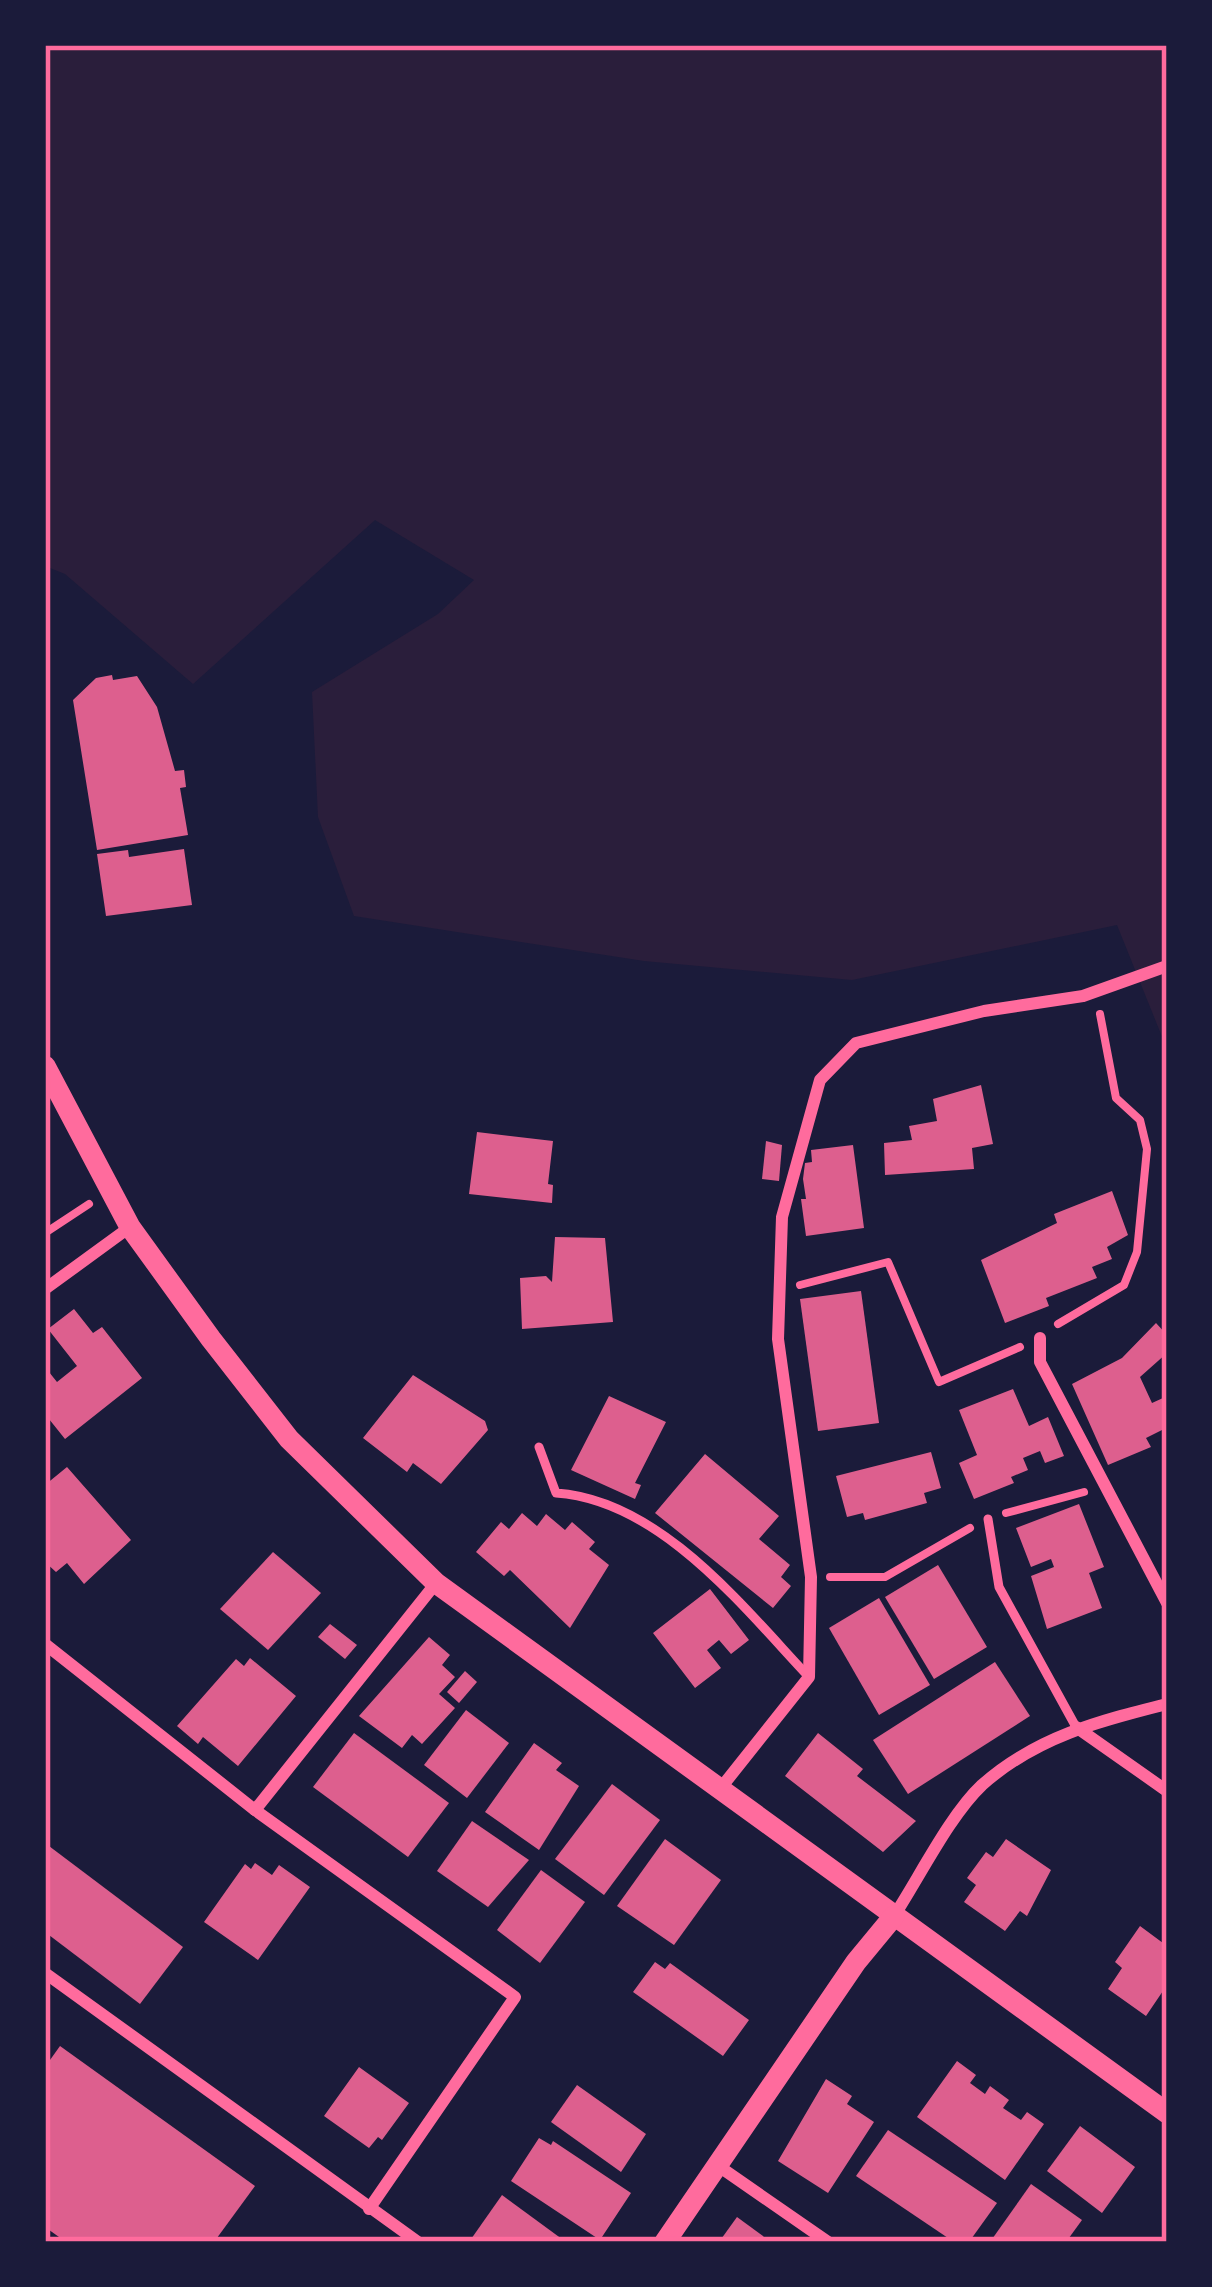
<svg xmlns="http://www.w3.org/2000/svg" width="1212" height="2287" font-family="'Source Sans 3',sans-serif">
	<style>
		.green { fill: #2a1e3b }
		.building { fill: #dd5f8e }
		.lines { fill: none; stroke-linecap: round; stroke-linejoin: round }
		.path { stroke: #ff6b9d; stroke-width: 8 }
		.service { stroke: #ff6b9d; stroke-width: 9 }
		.minor { stroke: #ff6b9d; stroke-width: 12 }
		.tertiary { stroke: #ff6b9d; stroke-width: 21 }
		.neatline { fill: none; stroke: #ff6b9d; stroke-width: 4.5 }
	</style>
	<rect width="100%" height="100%" fill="#1b1b3a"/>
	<path class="green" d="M45,45H1167V1049L1117,925L852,980L644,961L354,916L318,817L312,692L438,614L474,580L375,520L193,684L65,574L45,566Z"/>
	<g class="building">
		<path d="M112,675L113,680L137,676L157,707L175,771L184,770L186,787L180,788L188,835L97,850L73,700L96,678Z"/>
		<path d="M184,849L192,905L106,916L97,854L128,850L129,857Z"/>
		<path d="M981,1085L993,1144L972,1148L974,1169L885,1175L884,1143L912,1140L909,1126L937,1121L933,1099Z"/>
		<path d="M477,1132L553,1141L548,1184L553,1185L552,1203L469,1194Z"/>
		<path d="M766,1141L782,1145L779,1181L762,1179Z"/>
		<path d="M853,1145L864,1228L806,1236L801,1199H806L803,1179L805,1163L812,1162L811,1150Z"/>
		<path d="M1112,1191L1128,1235L1107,1247L1112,1259L1092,1267L1097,1278L1046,1298L1049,1306L1005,1323L981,1260L1057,1223L1054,1214Z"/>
		<path d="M555,1237L605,1238L613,1322L522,1329L520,1278L546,1276L552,1282Z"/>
		<path d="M861,1291L879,1423L818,1431L800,1299Z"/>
		<path d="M74,1309L93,1333L102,1327L142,1378L65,1439L45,1414V1367L57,1382L77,1366L48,1329Z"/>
		<path d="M1156,1323L1167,1335V1353L1140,1377L1152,1403L1163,1398L1164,1429L1146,1438L1151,1447L1108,1465L1072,1384L1122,1358Z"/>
		<path d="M413,1375L485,1421L488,1430L441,1484L413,1463L407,1472L363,1438Z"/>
		<path d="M1013,1389L1029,1426L1048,1417L1064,1456L1045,1463L1040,1451L1023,1458L1028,1470L1011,1477L1014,1483L974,1499L959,1463L977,1455L959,1410Z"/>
		<path d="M609,1396L666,1422L635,1483L641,1485L635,1499L571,1470Z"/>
		<path d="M931,1452L941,1488L924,1493L927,1503L865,1520L863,1513L847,1517L836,1476Z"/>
		<path d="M705,1454L779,1516L759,1539L790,1565L781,1577L791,1586L773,1608L655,1513Z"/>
		<path d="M67,1467L131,1540L84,1584L67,1563L56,1572L45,1562V1485Z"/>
		<path d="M1079,1504L1104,1567L1089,1573L1102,1608L1047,1629L1031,1576L1054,1567L1051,1559L1031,1567L1016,1528Z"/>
		<path d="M522,1513L537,1526L546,1514L565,1530L572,1522L595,1542L589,1549L609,1565L570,1628L510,1570L504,1576L476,1552L501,1522L509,1529Z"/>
		<path d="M273,1552L321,1593L268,1650L220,1609Z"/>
		<path d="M938,1565L987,1647L934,1679L885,1597Z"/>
		<path d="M710,1589L749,1640L731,1654L719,1640L707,1650L721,1668L695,1688L653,1633Z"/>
		<path d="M879,1598L930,1685L879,1715L829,1628Z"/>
		<path d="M330,1624L357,1645L345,1659L318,1637Z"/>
		<path d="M429,1637L450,1655L442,1665L455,1677L439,1694L455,1708L422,1744L412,1735L402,1748L359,1716Z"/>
		<path d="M250,1658L296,1696L238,1766L203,1737L198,1744L177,1726L236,1659L244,1666Z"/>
		<path d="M995,1662L1030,1716L908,1794L873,1740Z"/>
		<path d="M465,1671L477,1682L459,1703L447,1692Z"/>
		<path d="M466,1710L509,1743L467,1798L424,1765Z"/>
		<path d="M354,1733L449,1803L408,1857L313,1787Z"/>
		<path d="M818,1733L863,1769L857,1776L916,1821L883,1852L785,1776Z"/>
		<path d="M534,1743L562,1763L556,1770L579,1786L539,1850L485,1812Z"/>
		<path d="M612,1784L660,1820L604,1895L555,1859Z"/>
		<path d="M472,1821L529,1860L488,1907L437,1871Z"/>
		<path d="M665,1839L721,1880L674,1945L617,1906Z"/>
		<path d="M1006,1839L1051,1870L1027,1916L1020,1911L1005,1931L964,1902L976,1885L967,1878L986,1852L993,1857Z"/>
		<path d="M45,1843L183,1947L140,2004L45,1932Z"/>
		<path d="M255,1863L272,1875L279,1865L310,1887L258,1960L204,1922L245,1864L251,1869Z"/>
		<path d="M541,1870L585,1902L540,1963L497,1930Z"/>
		<path d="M1140,1926L1167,1946V1985L1146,2016L1108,1989L1122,1968L1115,1962Z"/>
		<path d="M655,1962L665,1969L670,1963L749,2020L723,2056L633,1992Z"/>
		<path d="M60,2046L255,2186L214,2242H66L45,2227V2067Z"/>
		<path d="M957,2061L976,2075L970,2083L985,2094L990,2086L1009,2100L1003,2108L1021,2120L1027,2112L1044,2124L1005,2180L917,2117Z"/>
		<path d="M359,2067L409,2103L382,2140L378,2137L369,2148L324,2116Z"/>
		<path d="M826,2079L852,2096L847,2104L874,2122L828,2193L778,2161Z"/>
		<path d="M577,2085L646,2134L621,2172L551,2122Z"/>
		<path d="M1080,2126L1135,2167L1102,2213L1047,2171Z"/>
		<path d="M888,2130L997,2203L969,2242H954L856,2176Z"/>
		<path d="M539,2138L551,2145L553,2141L631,2193L600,2240L511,2181Z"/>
		<path d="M1031,2184L1082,2220L1066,2242H990Z"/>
		<path d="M502,2195L566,2242H469Z"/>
		<path d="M737,2217L771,2242H719Z"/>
	</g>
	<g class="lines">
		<g class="path">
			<path d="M45,1233L89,1204"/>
			<path d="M800,1285L888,1262L939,1382L1020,1347"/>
			<path d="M1058,1324L1124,1285L1137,1252L1147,1149L1140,1120L1116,1098L1100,1014"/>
			<path d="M1006,1513L1084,1492"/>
			<path d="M830,1577H885L970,1528"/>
		</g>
		<g class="service">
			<path d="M539,1447L556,1493C660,1500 743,1607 809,1677"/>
			<path d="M988,1519L999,1587L1076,1727"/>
		</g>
		<g class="minor">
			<path d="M45,1289L130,1227"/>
			<path d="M1040,1338V1362L1167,1603"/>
			<path d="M45,1644L255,1810L515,1997L369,2209"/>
			<path d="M1076,1727L1167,1791"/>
			<path d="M720,1789L809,1677L811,1577L778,1339L782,1217L820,1080L856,1043L984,1011L1083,996L1167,966"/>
			<path d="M255,1810L436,1583"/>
			<path d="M894,1916C919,1878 950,1815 982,1785C1036,1737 1099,1721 1167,1704"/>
			<path d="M45,1973L418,2242"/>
			<path d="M717,2165L828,2242"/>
		</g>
		<g class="tertiary">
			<path d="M45,1066L130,1227L211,1339L289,1439L436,1583L1167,2113"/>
			<path d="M665,2242L856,1962L894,1916"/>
		</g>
	</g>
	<rect width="1212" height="2287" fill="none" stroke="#1b1b3a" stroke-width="96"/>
	<rect x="48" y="48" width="1116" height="2191" class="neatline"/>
</svg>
